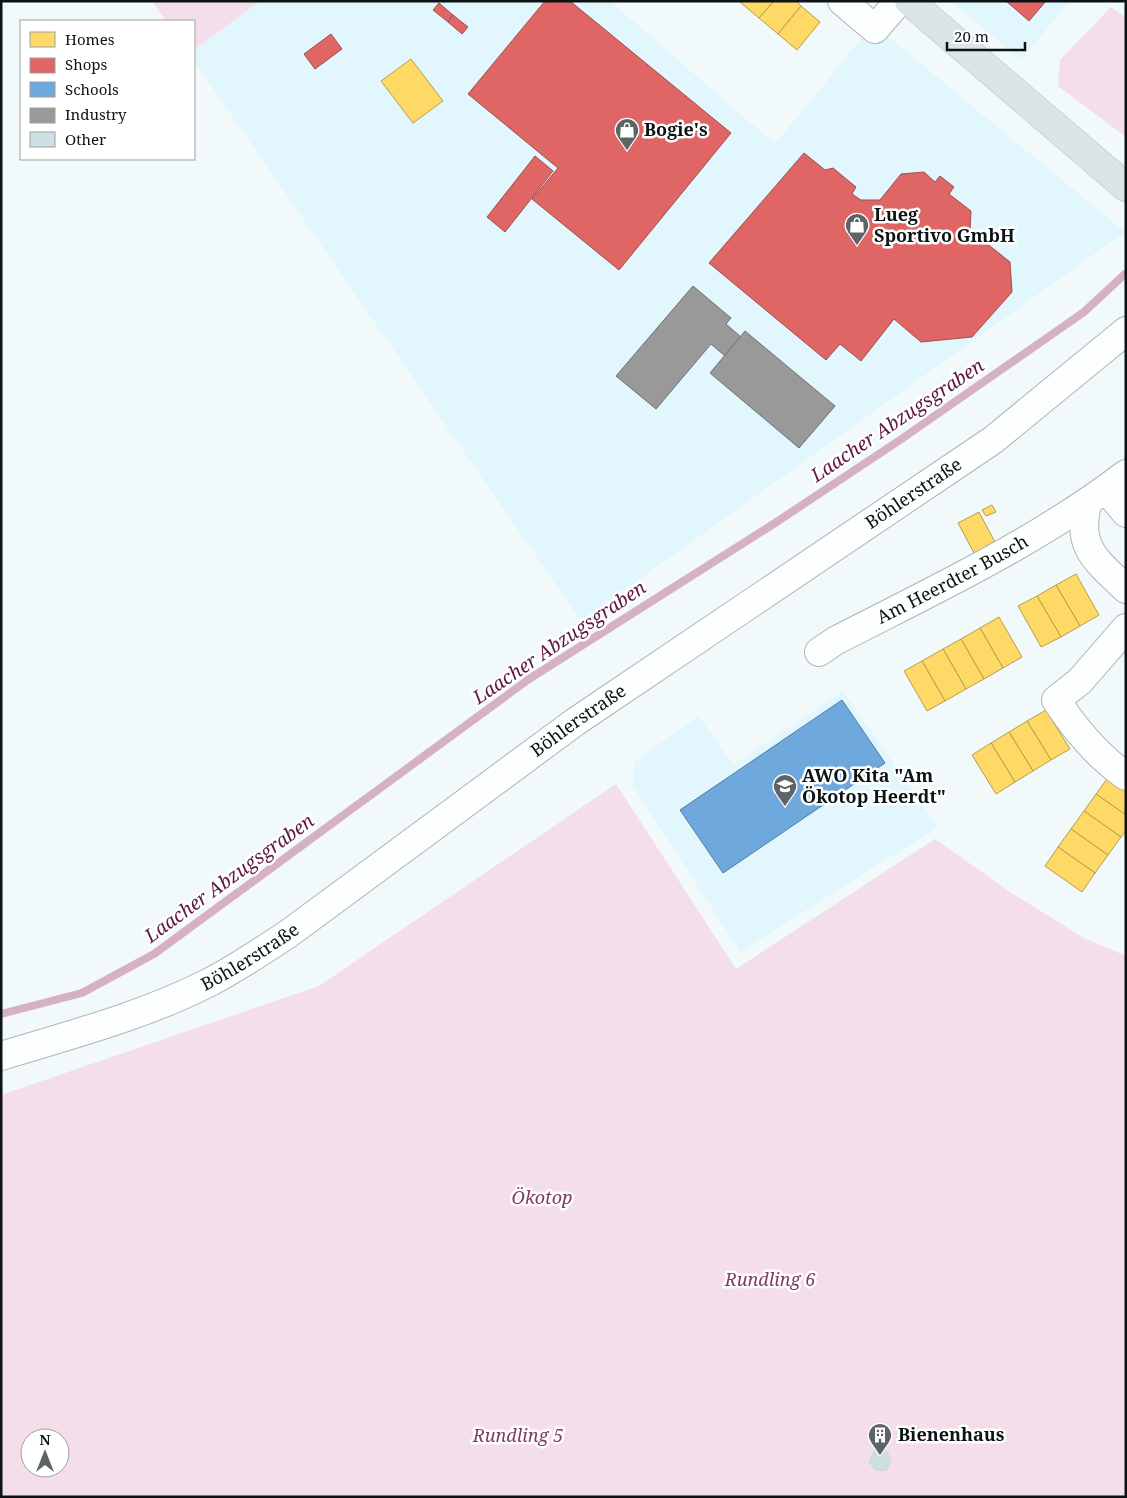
<svg xmlns="http://www.w3.org/2000/svg" width="1127" height="1498" font-family="'Noto Serif',serif">
	<style>
		.built { fill: #e2f7fd }
		.green { fill: #f3deea; fill-rule: evenodd }
		.homes { fill: #ffd966; stroke: #b69e4e }
		.shops { fill: #e06666; stroke: #a04d4e }
		.schools { fill: #6fa8dc; stroke: #517ba0 }
		.industry { fill: #999; stroke: #6e7171 }
		.lines { fill: none; stroke-linecap: round; stroke-linejoin: round }
		.stream { stroke: #d6b0c4; stroke-width: 8 }
		.building { fill: #cddfe3; stroke: #cad2d4 }
		.minor-casing { stroke: #adb5b7; stroke-width: 30 }
		.major-casing { stroke: #ced2d3; stroke-width: 30 }
		.minor { stroke: #fdfefe; stroke-width: 28 }
		.major { stroke: #dbe5e7; stroke-width: 28 }
		.labels { text-anchor: middle; stroke-width: 5; stroke-linejoin: round; paint-order: stroke }
		.poi-label { font-size: 18px; font-weight: bold; fill: #0b1315; stroke: #fff; text-anchor: start }
		.street-label { font-size: 18px; fill: #0b1315; stroke: #fff }
		.park-label { font-size: 18px; font-style: italic; fill: #813a60; stroke: #fff }
		.water-label { font-size: 19px; font-style: italic; fill: #5e1a41; stroke: #fff }
	</style>
	<rect width="100%" height="100%" fill="#f1f9fb"/>
	<g class="built">
		<path d="M152,1H610L775,144L873,24L1125,232L581,621L194,61V21H166Z"/>
		<path d="M950,1H1070L1021,60Z"/>
		<path d="M843,691L938,827L740,952L633,786L635,761L699,716L733,765Z"/>
	</g>
	<g class="green">
		<path d="M152,1H260L194,50V21H166Z"/>
		<path d="M1111,7L1126,18V137L1058,86L1060,60Z"/>
		<path d="M616,784L736,969L935,839L1013,894L1084,938L1126,956V1497H1V1095L319,986ZM30,1438H60V1468H30Z"/>
	</g>
	<g class="homes">
		<path d="M743,1H774L759,18L741,3Z"/>
		<path d="M774,1H796L801,6L778,34L759,18Z"/>
		<path d="M801,6L820,22L797,50L778,34Z"/>
		<path d="M411,59L443,101L413,123L381,81Z"/>
		<path d="M992,505L996,512L986,516L982,510Z"/>
		<path d="M979,512L995,542L974,553L958,523Z"/>
		<path d="M1076,574L1099,615L1080,626L1056,585Z"/>
		<path d="M1056,585L1080,626L1061,637L1037,596Z"/>
		<path d="M1037,596L1061,637L1041,647L1018,606Z"/>
		<path d="M999,617L1022,657L1003,668L980,628Z"/>
		<path d="M980,628L1003,668L984,679L961,639Z"/>
		<path d="M961,639L984,679L966,689L943,649Z"/>
		<path d="M943,649L966,689L945,701L922,661Z"/>
		<path d="M922,661L945,701L927,711L904,671Z"/>
		<path d="M1046,710L1070,749L1051,760L1027,721Z"/>
		<path d="M1027,721L1051,760L1033,771L1009,732Z"/>
		<path d="M1009,732L1033,771L1015,782L991,743Z"/>
		<path d="M991,743L1015,782L996,794L972,755Z"/>
		<path d="M1109,776L1126,788V815L1096,794Z"/>
		<path d="M1096,794L1126,815V831L1121,837L1084,811Z"/>
		<path d="M1084,811L1121,837L1108,855L1071,829Z"/>
		<path d="M1071,829L1108,855L1095,873L1058,847Z"/>
		<path d="M1058,847L1095,873L1082,892L1045,866Z"/>
	</g>
	<g class="shops">
		<path d="M545,1H570L731,133L619,270L532,199L558,168L468,94Z"/>
		<path d="M1006,1H1046L1029,21Z"/>
		<path d="M439,3L453,15L448,22L433,10Z"/>
		<path d="M453,15L468,27L462,34L448,22Z"/>
		<path d="M331,34L342,49L315,69L304,54Z"/>
		<path d="M804,153L825,170L833,168L856,187L852,194L861,200H880L901,174L924,172L935,182L940,176L954,187L949,194L971,211L970,230L1010,262L1012,292L972,337L921,342L894,319L861,361L840,344L826,360L709,263Z"/>
		<path d="M535,156L553,171L505,232L487,217Z"/>
	</g>
	<path class="schools" d="M842,700L885,763L723,873L680,810Z"/>
	<g class="industry">
		<path d="M693,286L731,318L726,324L741,337L725,356L711,344L656,409L616,376Z"/>
		<path d="M745,331L835,406L799,448L710,373Z"/>
	</g>
	<g class="lines">
		<path class="stream" d="M1,1014L82,993L154,954L529,679L772,525L900,440L1084,312L1125,274"/>
	</g>
	<path class="building" d="M875,1450H886L891,1461L886,1470H876L869,1462Z"/>
	<g class="lines">
		<g class="minor-casing">
			<g id="minor">
				<path d="M842,1L875,29L899,1"/>
				<path d="M1106,489L1126,513"/>
				<path d="M1087,504C1076,548 1097,561 1126,589"/>
				<path d="M1126,628L1080,681L1056,700C1075,729 1097,756 1126,776"/>
				<path id="s1" d="M819,652L835,641C934,590 1037,542 1126,474"/>
				<path id="s2" d="M1,1056C70,1035 146,1015 210,982C237,968 262,951 288,934L575,722L993,440L1126,331"/>
			</g>
		</g>
		<g class="major-casing">
			<path id="major" d="M909,1L1126,187"/>
		</g>
		<use href="#minor" class="minor"/>
		<use href="#major" class="major"/>
	</g>
	<defs>
		<g id="shop-pin" transform="scale(1.25)"><path d="M0 17L-7.5 6A9.5 9.5 0 1 1 7.5 6Z" fill="#5c6466" stroke="#fff"/><path d="M-5-2.5h2.3a2.7 3.5 0 0 1 5.4 0H5L5.5 6h-11ZM-1.5-2.5h3a1.5 2.3 0 0 0-3 0Z" fill="#fff"/></g>
		<g id="school-pin" transform="scale(1.25)"><path d="M0 17L-7.5 6A9.5 9.5 0 1 1 7.5 6Z" fill="#5c6466" stroke="#fff"/><path d="M0-5L7-2L0 1L-7-2ZM-4 1L0 2.5L4 1V4Q0 6-4 4Z" fill="#fff"/></g>
		<g id="building-pin" transform="scale(1.25)"><path d="M0 17L-7.5 6A9.5 9.5 0 1 1 7.5 6Z" fill="#5c6466" stroke="#fff"/><path d="M-4-6H4V6H1V3H-1V6H-4ZM-2.5-4.3h1.7v1.8h-1.7ZM.8-4.3h1.7v1.8H.8ZM-2.5-1h1.7V.8h-1.7ZM.8-1h1.7V.8H.8Z" fill="#fff"/></g>
	</defs>
	<g fill-rule="evenodd">
		<use href="#shop-pin" x="627" y="130"/>
		<use href="#shop-pin" x="857" y="225"/>
		<use href="#school-pin" x="785" y="786"/>
		<use href="#building-pin" x="880" y="1435"/>
	</g>
	<g class="labels">
		<g class="poi-label">
			<text x="644" y="136">Bogie's</text>
			<text x="874" y="221">Lueg<tspan x="874" dy="21">Sportivo GmbH</tspan></text>
			<text x="802" y="782">AWO Kita "Am<tspan x="802" dy="21">Ökotop Heerdt"</tspan></text>
			<text x="898" y="1441">Bienenhaus</text>
		</g>
		<g class="street-label">
			<text dy="6" stroke="none"><textPath href="#s2" startOffset="1079">Böhlerstraße</textPath></text>
			<text dy="6" stroke="none"><textPath href="#s1" startOffset="152">Am Heerdter Busch</textPath></text>
			<text dy="6" stroke="none"><textPath href="#s2" startOffset="674">Böhlerstraße</textPath></text>
			<text dy="6" stroke="none"><textPath href="#s2" startOffset="269">Böhlerstraße</textPath></text>
		</g>
		<g class="park-label">
			<text x="542" y="1204">Ökotop</text>
			<text x="770" y="1286">Rundling 6</text>
			<text x="518" y="1442">Rundling 5</text>
		</g>
		<g class="water-label">
			<text transform="translate(897 420) rotate(-34)" y="7">Laacher Abzugsgraben</text>
			<text transform="translate(559 642) rotate(-34)" y="7">Laacher Abzugsgraben</text>
			<text transform="translate(229 878) rotate(-36)" y="7">Laacher Abzugsgraben</text>
		</g>
	</g>
	<rect width="1127" height="1498" fill="none" stroke="#0b1315" stroke-width="5"/>
	<rect x="20" y="20" width="175" height="140" fill="#ffffff" stroke="#9da1a1"/>
	<rect x="30" y="32" width="25" height="15" fill="#ffd966" stroke="#9da1a1"/>
	<text x="65" y="45" font-size="15" fill="#0b1315">Homes</text>
	<rect x="30" y="58" width="25" height="15" fill="#e06666" stroke="#9da1a1"/>
	<text x="65" y="70" font-size="15" fill="#0b1315">Shops</text>
	<rect x="30" y="82" width="25" height="15" fill="#6fa8dc" stroke="#9da1a1"/>
	<text x="65" y="95" font-size="15" fill="#0b1315">Schools</text>
	<rect x="30" y="108" width="25" height="15" fill="#999999" stroke="#9da1a1"/>
	<text x="65" y="120" font-size="15" fill="#0b1315">Industry</text>
	<rect x="30" y="132" width="25" height="15" fill="#cddfe3" stroke="#9da1a1"/>
	<text x="65" y="145" font-size="15" fill="#0b1315">Other</text>
	<g transform="translate(45 1453)"><circle r="24" fill="#ffffff" stroke="#9da1a1"/>
	<path d="M0-4L9 19L0 12L-9 19Z" fill="#5c6466"/>
	<text y="-8" font-size="14" font-weight="bold" text-anchor="middle" fill="#0b1315">N</text>
	</g>
	<path d="M947 42v8h78v-8" fill="none" stroke="#0b1315" stroke-width="2.5"/>
	<text x="954" y="42" font-size="15" fill="#0b1315" stroke="#ffffff" stroke-width="4" paint-order="stroke">20 m</text>
</svg>
